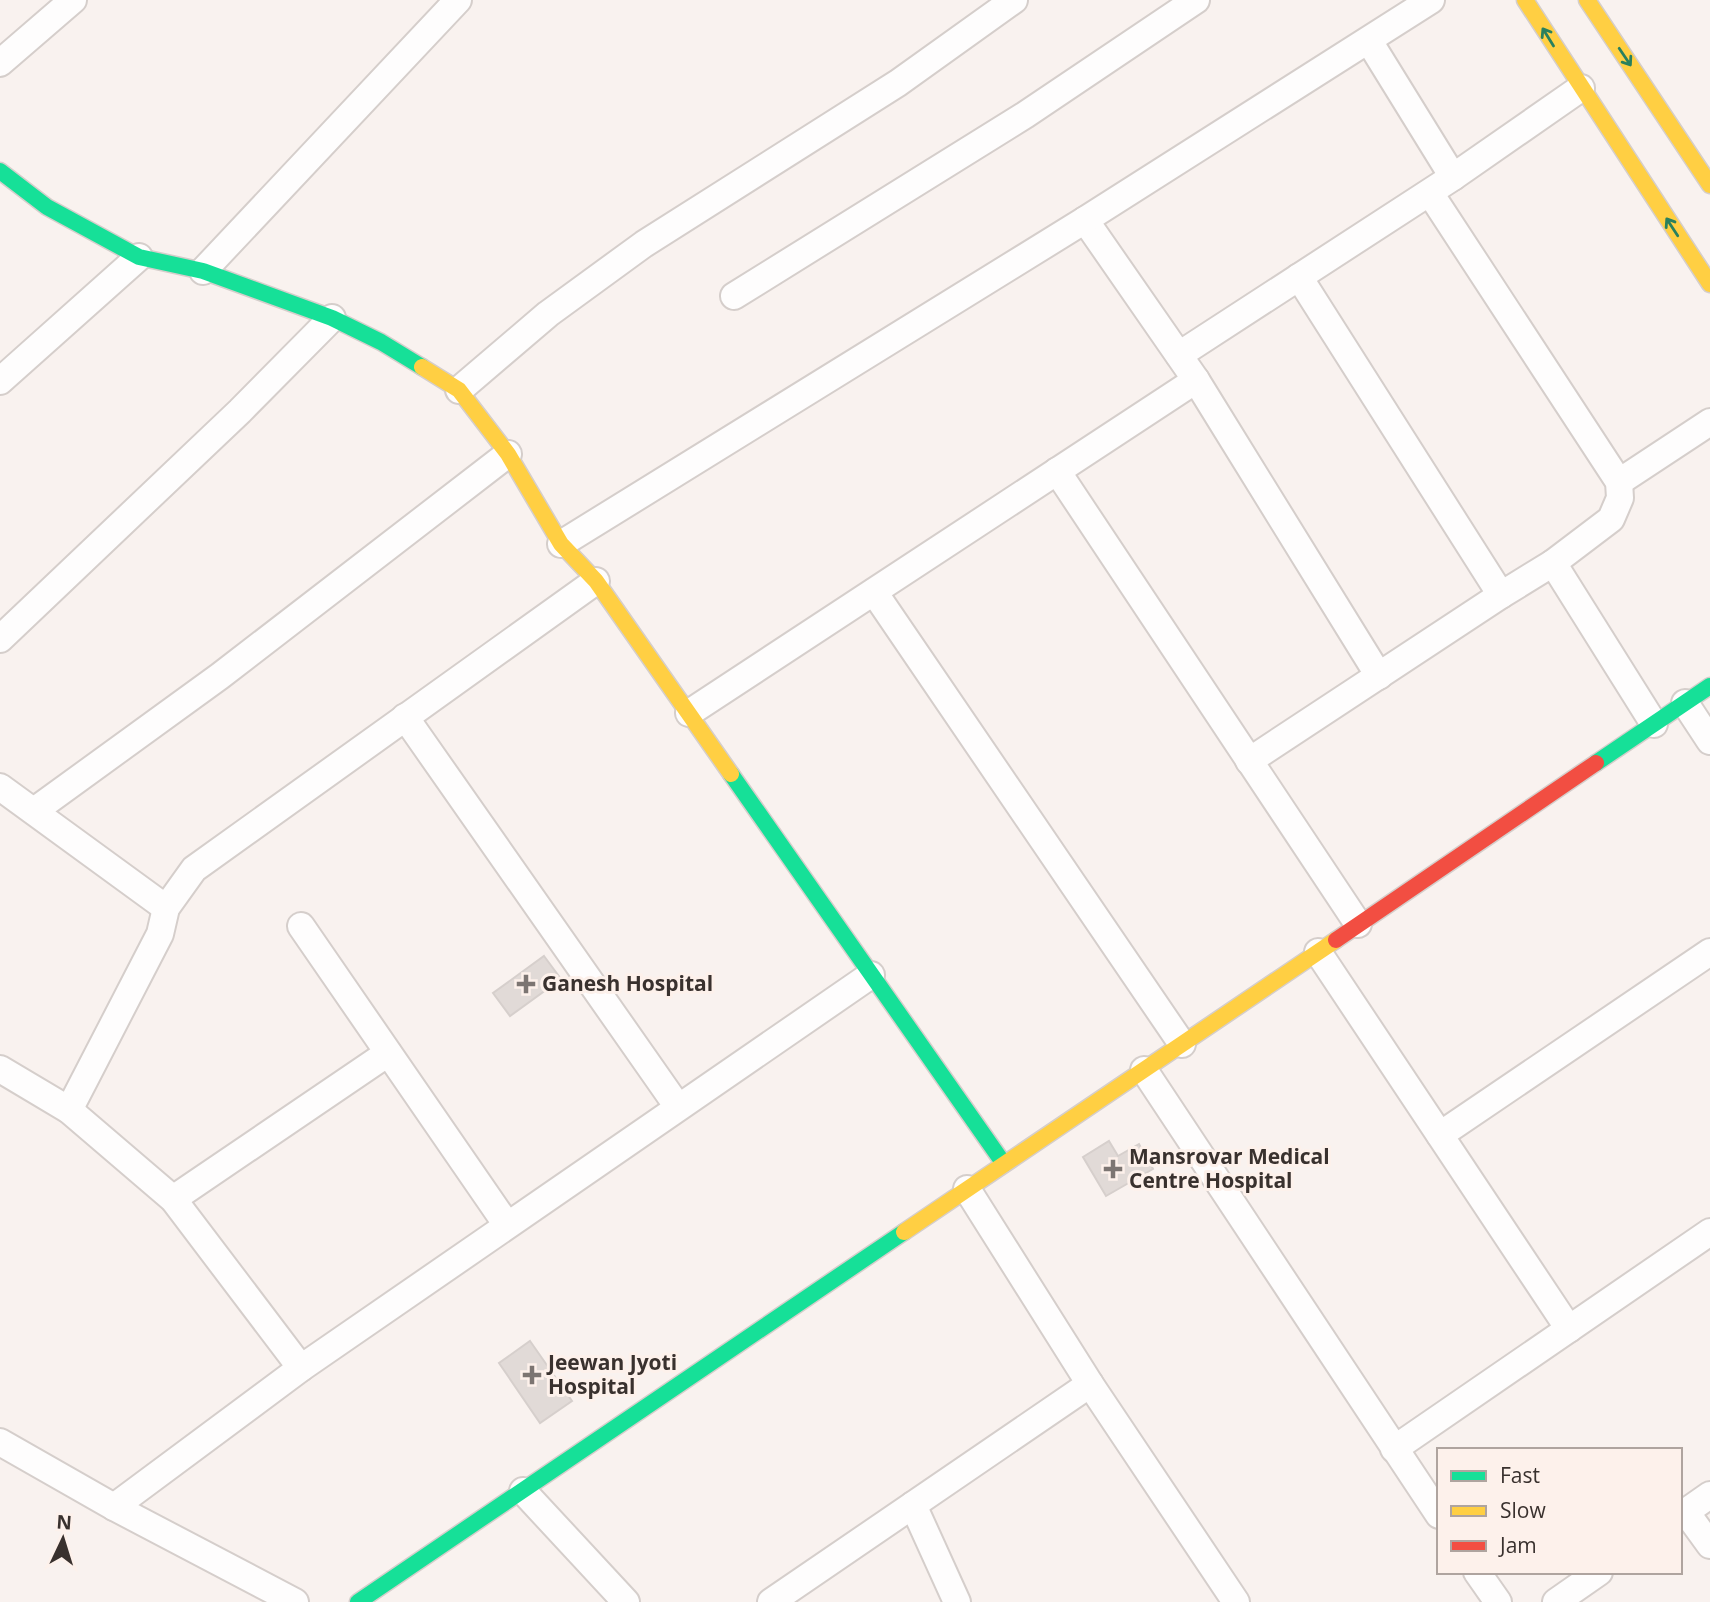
<svg xmlns="http://www.w3.org/2000/svg" width="1710" height="1602" font-family="'Open Sans',sans-serif">
	<style>
		.building { fill: #e1dad7; stroke: #d6cfcc; stroke-width: 2 }
		.lines { fill: none; stroke-linecap: round; stroke-linejoin: round }
		.street-casing { stroke: #d5cecb; stroke-width: 30 }
		.fast-casing { stroke: #d5cecb; stroke-width: 19 }
		.slow-casing { stroke: #d5cecb; stroke-width: 19 }
		.jam-casing { stroke: #d5cecb; stroke-width: 19 }
		.street { stroke: #fefdfd; stroke-width: 26 }
		.fast { stroke: #16e098; stroke-width: 16 }
		.slow { stroke: #ffcf43; stroke-width: 16 }
		.jam { stroke: #f24e42; stroke-width: 16 }
		.oneway { stroke: #29805e }
		.poi-dot { fill: #7c7572; stroke: #fdf1eb; stroke-width: 2.5 }
		.labels { text-anchor: middle; stroke-width: 6; stroke-linejoin: round; paint-order: stroke }
		.poi-label { font-size: 21px; font-weight: bold; fill: #39312e; stroke: #fdf1eb; text-anchor: start }
	</style>
	<rect width="100%" height="100%" fill="#f9f2ef"/>
	<g class="building">
		<path d="M544,956L561,979L510,1016L493,993Z"/>
		<path d="M1109,1141L1118,1156L1139,1144L1153,1169L1106,1196L1083,1157Z"/>
		<path d="M530,1341L572,1401L540,1423L499,1363Z"/>
	</g>
	<g class="lines">
		<g class="street-casing">
			<g id="street">
				<path d="M1369,41L1453,177"/>
				<path d="M0,63L73,0"/>
				<path d="M1085,220L1196,380L1379,676"/>
				<path d="M203,271L458,0"/>
				<path d="M1299,277L1501,595"/>
				<path d="M734,296L1025,115L1196,0"/>
				<path d="M1179,355L1453,177L1581,88"/>
				<path d="M0,381L139,257"/>
				<path d="M459,390L548,314L644,244L898,83L1014,0"/>
				<path d="M1057,471L1358,924"/>
				<path d="M1619,482L1710,422"/>
				<path d="M561,544L1085,220L1431,0"/>
				<path d="M1553,563L1654,724"/>
				<path d="M874,592L1182,1044"/>
				<path d="M0,639L240,411L332,318"/>
				<path d="M1685,703L1710,741"/>
				<path d="M689,713L1196,380"/>
				<path d="M405,717L678,1107"/>
				<path d="M1249,761L1501,595L1553,563L1611,519L1620,498L1619,482L1430,193"/>
				<path d="M0,787L166,908"/>
				<path d="M34,811L220,676L508,454"/>
				<path d="M301,926L507,1225"/>
				<path d="M1318,952L1569,1329"/>
				<path d="M0,1069L69,1110L173,1199L301,1368"/>
				<path d="M1144,1070L1439,1515"/>
				<path d="M69,1110L160,934L166,908L194,869L596,581"/>
				<path d="M1440,1135L1710,952"/>
				<path d="M967,1189L1090,1384L1236,1602"/>
				<path d="M173,1199L388,1053"/>
				<path d="M0,1442L114,1507L295,1602"/>
				<path d="M1394,1449L1710,1232"/>
				<path d="M523,1491L626,1602"/>
				<path d="M913,1505L957,1602"/>
				<path d="M114,1507L301,1368L871,975"/>
				<path d="M1686,1512L1710,1545"/>
				<path d="M1680,1516L1710,1495"/>
				<path d="M1477,1572L1498,1602"/>
				<path d="M771,1602L1090,1384"/>
				<path d="M1556,1602L1599,1572"/>
			</g>
		</g>
		<g class="fast-casing">
			<g id="fast">
				<path d="M0,171L47,207L139,257L203,271L332,318L381,342L422,367"/>
				<path d="M1596,763L1710,686"/>
				<path d="M731,774L1004,1164"/>
				<path d="M358,1602L904,1232"/>
			</g>
		</g>
		<g class="slow-casing">
			<g id="slow">
				<path d="M1525,0L1710,284"/>
				<path d="M1587,0L1710,185"/>
				<path d="M422,367L459,390L508,454L561,544L596,581L731,774"/>
				<path d="M904,1232L1336,940"/>
			</g>
		</g>
		<g class="jam-casing">
			<path id="jam" d="M1336,940L1596,763"/>
		</g>
		<use href="#street" class="street"/>
		<use href="#fast" class="fast"/>
		<use href="#slow" class="slow"/>
		<use href="#jam" class="jam"/>
	</g>
	<defs><path id="oneway-shaft" d="M-6 0H5M1.5-3L5.5 0L1.5 3" fill="none" stroke-width="1.6" stroke-linecap="round" stroke-linejoin="round" transform="scale(1.75)"/></defs>
	<g class="oneway">
		<use href="#oneway-shaft" transform="translate(1548 37) rotate(-122)"/>
		<use href="#oneway-shaft" transform="translate(1625 57) rotate(56)"/>
		<use href="#oneway-shaft" transform="translate(1672 227) rotate(-123)"/>
	</g>
	<g class="poi-dot">
		<path d="M522.5 973.5h7v7h7v7h-7v7h-7v-7h-7v-7h7z"/>
		<path d="M1109.5 1158.5h7v7h7v7h-7v7h-7v-7h-7v-7h7z"/>
		<path d="M528.5 1364.5h7v7h7v7h-7v7h-7v-7h-7v-7h7z"/>
	</g>
	<g class="labels">
		<g class="poi-label">
			<text x="542" y="991">Ganesh Hospital</text>
			<text x="1129" y="1164">Mansrovar Medical<tspan x="1129" dy="24">Centre Hospital</tspan></text>
			<text x="548" y="1370">Jeewan Jyoti<tspan x="548" dy="24">Hospital</tspan></text>
		</g>
	</g>
	<rect x="1437" y="1448" width="245" height="126" fill="#fdf1eb" stroke="#afa49f" stroke-width="2"/>
	<rect x="1451" y="1471" width="35" height="10" fill="#16e098" stroke="#afa49f" stroke-width="2"/>
	<text x="1500" y="1483" font-size="21" fill="#39312e">Fast</text>
	<rect x="1451" y="1506" width="35" height="10" fill="#ffcf43" stroke="#afa49f" stroke-width="2"/>
	<text x="1500" y="1518" font-size="21" fill="#39312e">Slow</text>
	<rect x="1451" y="1541" width="35" height="10" fill="#f24e42" stroke="#afa49f" stroke-width="2"/>
	<text x="1500" y="1553" font-size="21" fill="#39312e">Jam</text>
	<g transform="translate(63 1539) rotate(4)" stroke="#fdf1eb" stroke-width="5" paint-order="stroke">
	<path d="M0-5L12 26L0 18L-12 26Z" fill="#39312e"/>
	<text y="-10" font-size="19" font-weight="bold" text-anchor="middle" fill="#39312e">N</text>
	</g>
</svg>
